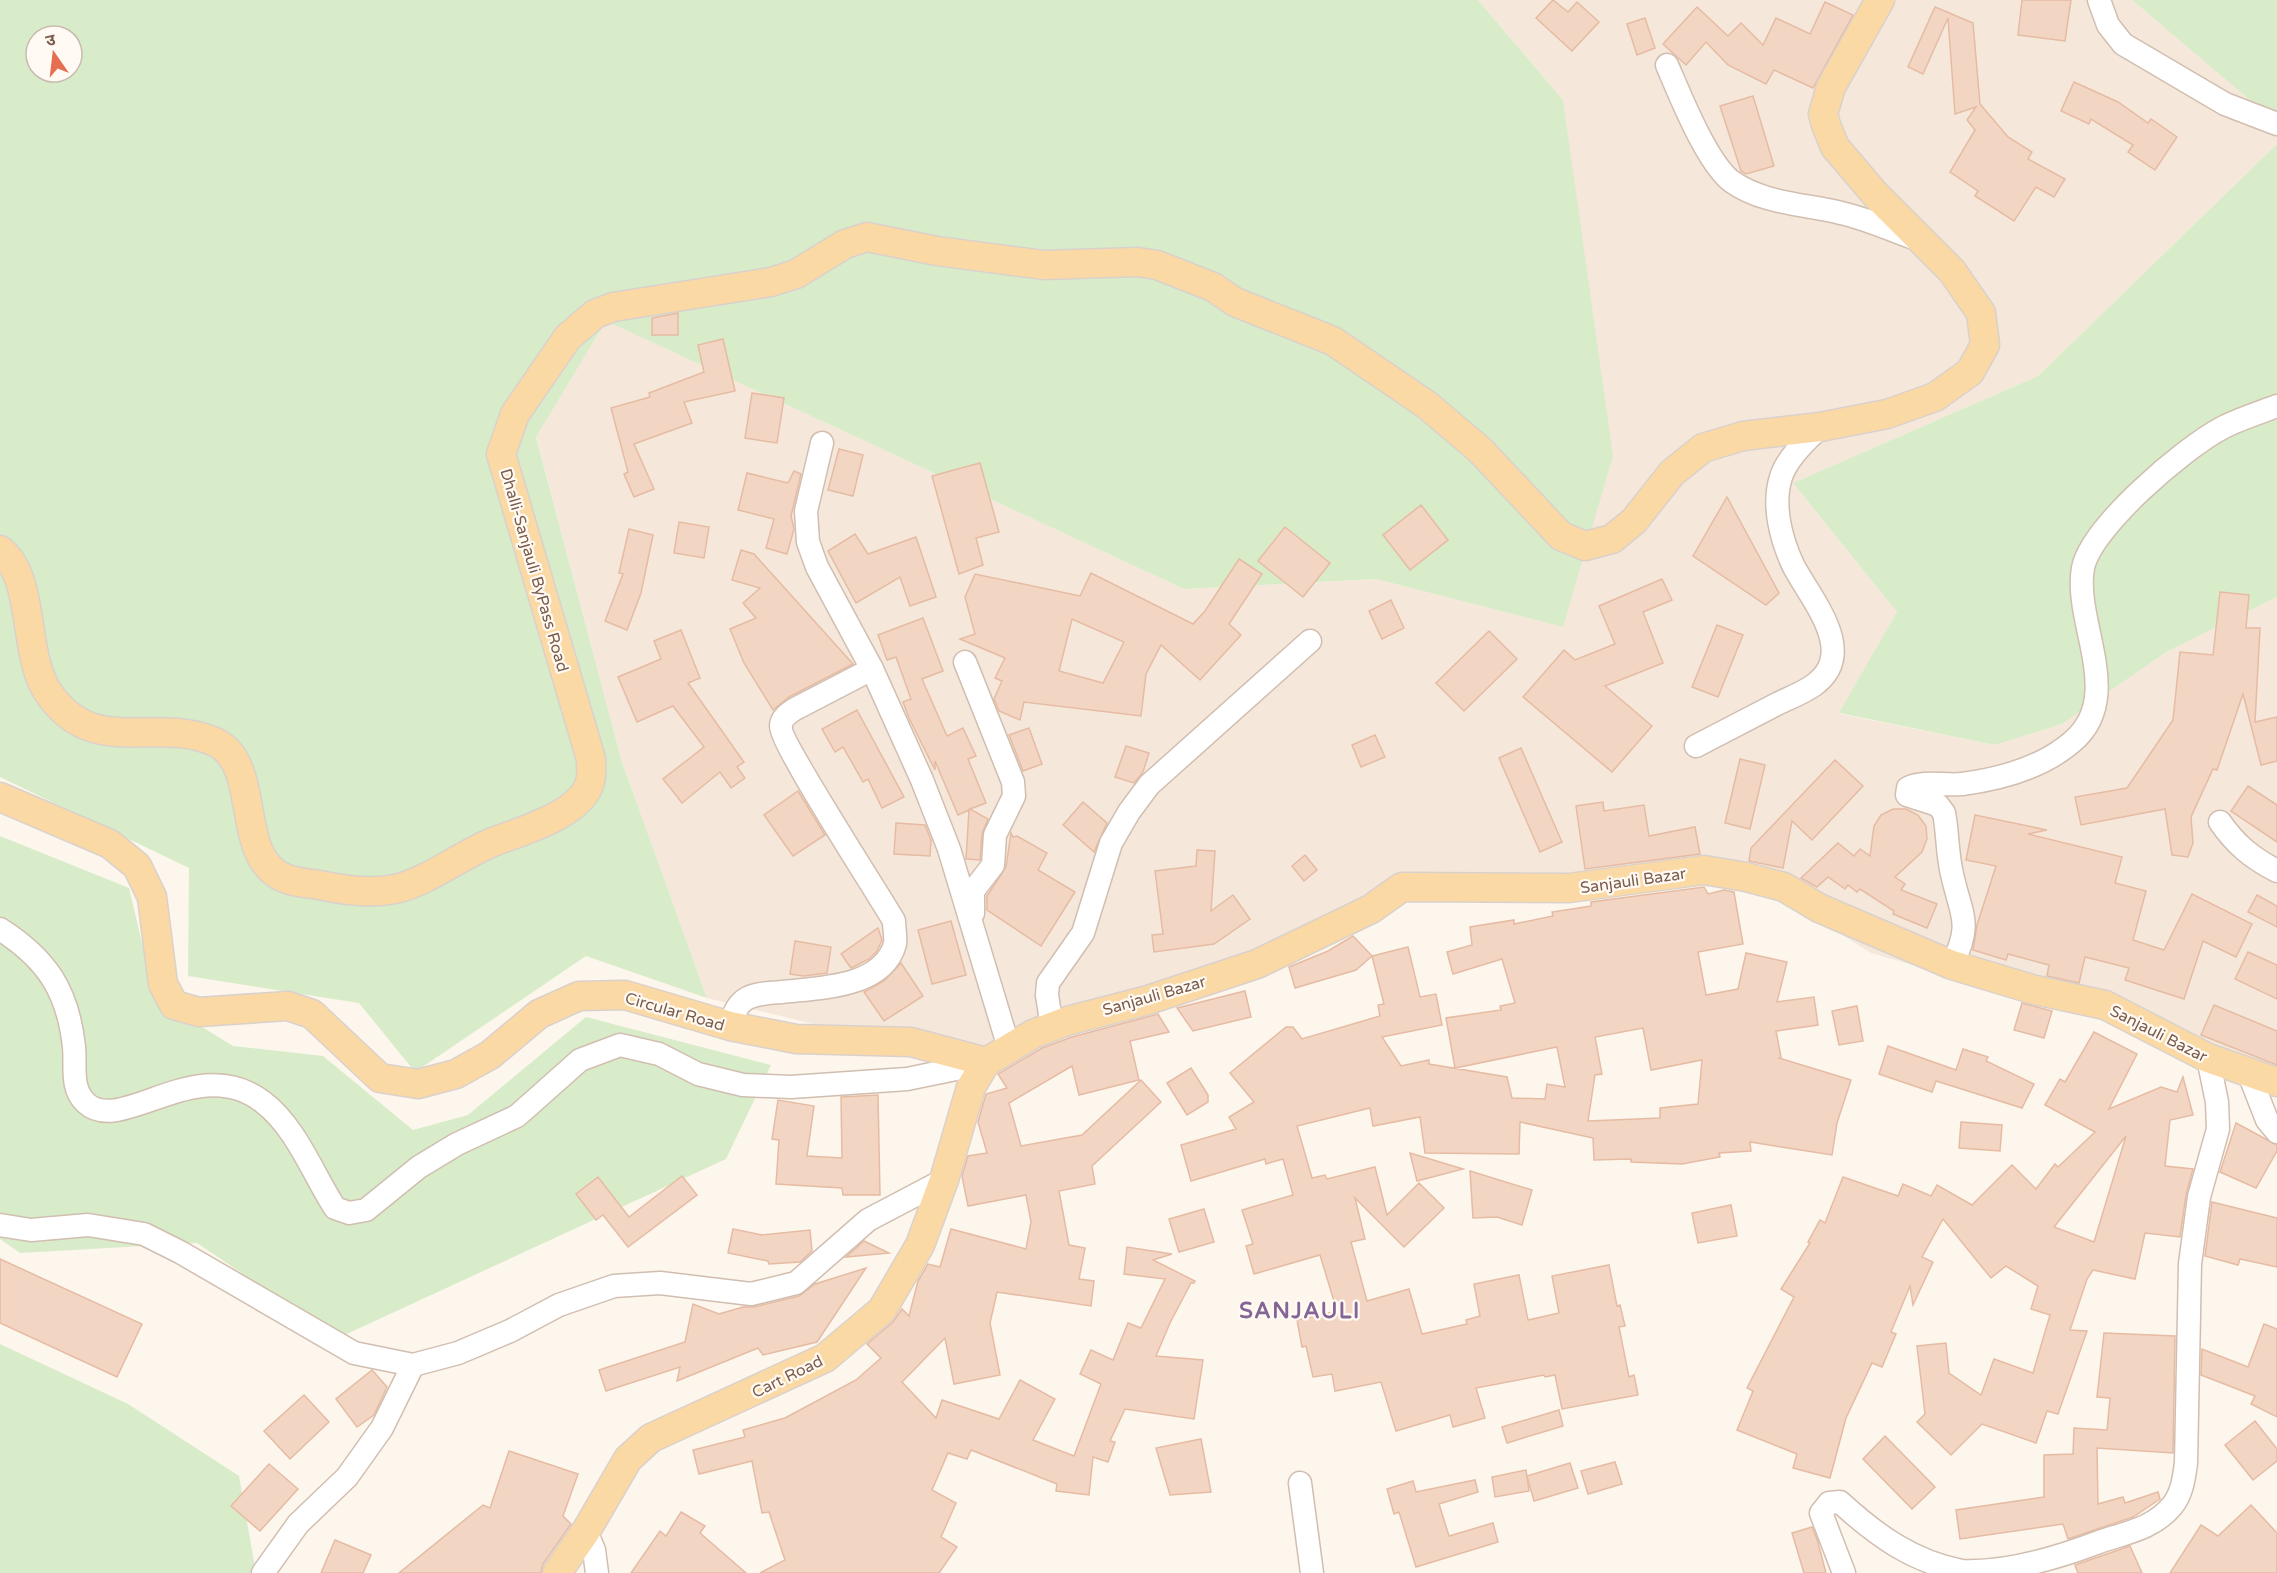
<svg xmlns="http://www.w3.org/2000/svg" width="2277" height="1573" font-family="'Varela Round','Noto Sans Devanagari',sans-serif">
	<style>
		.residential { fill: #f5e8da }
		.green { fill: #d8ecc9; fill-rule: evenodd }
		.building { fill: #f3d5c3; stroke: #e6bba3; stroke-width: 1.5; fill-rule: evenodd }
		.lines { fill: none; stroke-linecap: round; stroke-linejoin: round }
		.minor-casing { stroke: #d1beb0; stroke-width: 25 }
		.major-casing { stroke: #dad1cd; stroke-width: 31 }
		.minor { stroke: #fff; stroke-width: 22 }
		.major { stroke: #fbd9a5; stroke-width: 28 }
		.labels { text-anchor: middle; stroke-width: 4.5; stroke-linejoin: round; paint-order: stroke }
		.street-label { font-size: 16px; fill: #7a5c4d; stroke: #fffaf3 }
		.district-label { font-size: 22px; font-weight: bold; letter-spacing: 1.5px; fill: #846695; stroke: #fffaf3 }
	</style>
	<rect width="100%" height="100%" fill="#fdf6ec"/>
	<path class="residential" d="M1478,0H2132L2277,123V144L2038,376L1793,483L1897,612L1840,714L1995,745L2062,724L2168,651L2277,597V1071L2173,1030L2053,1005L1871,953L1776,894L1699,876L1404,892L1295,950L987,1048L871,1038L707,998L622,762L536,436L606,321L1184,589L1376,579L1563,627V100Z"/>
	<g class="green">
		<path d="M0,0H1478L1563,100L1613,456L1563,627L1376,579L1184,589L606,321L536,437L622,762L707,998L586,956L415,1072L359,1003L188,976L189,868L0,777ZM36,36H72V72H36Z"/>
		<path d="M2132,0H2277V123Z"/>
		<path d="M2277,144V597L2168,651L2062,724L1995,745L1839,713L1897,612L1793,483L2038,376Z"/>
		<path d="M0,836L129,888L155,998L233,1046L323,1056L413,1130L468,1115L586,1017L771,1065L726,1159L338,1338L197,1243L20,1253L0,1239Z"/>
		<path d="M0,1344L128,1404L239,1476L256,1573H0Z"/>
	</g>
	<g class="building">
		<path d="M1553,0L1568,12L1577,2L1599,22L1572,51L1536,18Z"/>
		<path d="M2022,0H2071L2065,41L2018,35Z"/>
		<path d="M1825,2L1853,15L1813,88L1774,70L1766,84L1728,65L1706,42L1686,65L1663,44L1697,7L1728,36L1741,23L1763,45L1776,18L1810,34Z"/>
		<path d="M1935,7L1973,23L1980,104L2008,137L2032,152L2028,159L2065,179L2054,197L2036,187L2014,221L1975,196L1978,191L1950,172L1975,130L1967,120L1976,107L1955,114L1948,18L1923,74L1908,67Z"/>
		<path d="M1645,18L1655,48L1637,55L1627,24Z"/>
		<path d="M2074,82L2118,102L2148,123L2151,119L2177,137L2155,170L2128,152L2133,145L2091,119L2089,124L2061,111Z"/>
		<path d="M1753,96L1774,166L1746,174L1741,171L1720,106Z"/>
		<path d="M678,313V335H652V318Z"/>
		<path d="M723,339L735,391L684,402L692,423L634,444L654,489L634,497L624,474L628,472L611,408L650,397L649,393L704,372L698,345Z"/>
		<path d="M752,393L784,398L777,443L745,438Z"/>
		<path d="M839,449L863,455L853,496L828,490Z"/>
		<path d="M980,463L999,532L976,538L983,565L959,574L932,476Z"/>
		<path d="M794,471L801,474L791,516L794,529L787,554L766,548L774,519L738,510L747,473L788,483Z"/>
		<path d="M1727,497L1779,593L1766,605L1693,556Z"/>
		<path d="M1421,505L1448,540L1410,570L1383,535Z"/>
		<path d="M679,522L709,527L704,558L674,553Z"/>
		<path d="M1285,527L1330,563L1303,597L1258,561Z"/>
		<path d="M629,529L653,535L641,593L627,630L605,621L623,574L619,573Z"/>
		<path d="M855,534L868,554L916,537L936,597L910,606L900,577L856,603L828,551Z"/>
		<path d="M741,550L754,554L853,664L789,697L773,710L744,663L730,629L756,618L743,603L760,588L732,580Z"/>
		<path d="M1239,559L1262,574L1229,624L1241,635L1200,680L1161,645L1146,674L1141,716L1024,702L1020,720L999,711L994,699L1002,681L995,678L1005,658L960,639L975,634L965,597L975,574L1080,596L1091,573L1193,624L1205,611ZM1072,619L1124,642L1103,683L1059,671Z"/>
		<path d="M1662,579L1672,600L1643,612L1663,663L1605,686L1652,726L1612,772L1523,697L1564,650L1575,660L1615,644L1599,606Z"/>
		<path d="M2220,592L2249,595L2246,628H2260L2255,722L2277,717V761L2261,765L2243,694L2217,770L2213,769L2191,817L2193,843L2188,857L2172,855L2165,809L2081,825L2075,797L2127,788L2173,720L2180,652L2213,655Z"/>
		<path d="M1391,600L1404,628L1382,639L1369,611Z"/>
		<path d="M923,618L943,671L922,679L947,736L963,728L976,756L968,759L986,803L970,809L988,819L982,834L980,860L966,859L969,810L958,815L935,761V770L909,718L903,702L911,699L896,657L887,660L878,635Z"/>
		<path d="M1717,625L1743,635L1718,697L1692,687Z"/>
		<path d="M681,630L700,678L688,683L744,762L737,767L745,778L731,788L720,772L682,803L663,779L704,747L673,706L637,722L618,677L661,659L654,641Z"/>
		<path d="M1489,631L1517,659L1464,711L1436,683Z"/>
		<path d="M857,710L904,797L882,808L868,779L863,782L843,747L835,752L822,729Z"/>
		<path d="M1029,728L1042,764L1023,771L1009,735Z"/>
		<path d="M1375,735L1385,757L1361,767L1352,745Z"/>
		<path d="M1126,746L1149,753L1143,772L1134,783L1115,777Z"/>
		<path d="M1521,748L1562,842L1540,852L1499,758Z"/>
		<path d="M1740,759L1765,765L1750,829L1725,823Z"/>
		<path d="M1835,760L1863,786L1812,840L1792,821L1783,868L1749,861L1751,848Z"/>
		<path d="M2248,786L2277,805V842L2231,811Z"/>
		<path d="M798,791L825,835L793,856L764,815Z"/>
		<path d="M1083,802L1107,823L1094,852L1063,825Z"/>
		<path d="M1603,802L1604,811L1644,805L1649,836L1695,827L1700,854L1585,869L1576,806Z"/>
		<path d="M1893,809H1906L1918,815L1926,826L1927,839L1922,852L1895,877L1905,884L1901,890L1937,904L1927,928L1893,914L1894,911L1860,889L1857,892L1848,885L1845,889L1828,877L1817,887L1801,878L1838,843L1854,856L1860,849L1870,856L1874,826L1881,815Z"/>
		<path d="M1975,815L2047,830L2028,834L2122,857L2115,883L2146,891L2133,940L2164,950L2192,894L2252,924L2236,957L2203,941L2184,999L2125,980L2129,968L2085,957L2079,983L2047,976L2049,965L2008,954L2006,960L1973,950L1977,925L1996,866L1966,860Z"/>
		<path d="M896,823L925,825L931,840L930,856L894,854Z"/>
		<path d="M1011,833L1013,837L1017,836L1047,853L1038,870L1075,892L1041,946L987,910V896L1006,867Z"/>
		<path d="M1197,850L1215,851L1211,911L1233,895L1250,919L1214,944L1154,952L1152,935L1163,934L1155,871L1196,866Z"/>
		<path d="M1305,855L1317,870L1304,881L1292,866Z"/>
		<path d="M1704,887L1708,894L1724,890L1734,892L1743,944L1698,952L1706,995L1738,989L1746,953L1787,962L1777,1002L1814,997L1818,1025L1776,1031L1781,1057L1779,1058L1851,1080L1837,1123L1832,1155L1750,1142L1751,1151L1719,1153L1720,1157L1682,1164L1631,1162V1159L1594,1160L1593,1138L1520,1122L1519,1154L1425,1153L1420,1117L1373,1126L1370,1108L1297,1126L1312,1178L1325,1175L1327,1179L1375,1167L1387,1215L1419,1183L1444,1208L1404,1247L1355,1198L1365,1239L1351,1242L1367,1301L1409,1289L1422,1334L1467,1324L1466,1320L1480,1316L1474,1284L1519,1275L1528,1320L1559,1313L1552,1276L1609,1265L1617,1306L1620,1305L1625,1326L1619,1327L1629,1377L1634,1375L1638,1395L1562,1409L1555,1375L1545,1377L1544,1375L1476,1388L1485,1418L1453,1427L1450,1415L1396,1431L1381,1382L1335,1391L1332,1374L1313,1377L1306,1346L1302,1347L1297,1320L1337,1311L1320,1255L1254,1274L1246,1246L1253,1244L1242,1210L1293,1195L1283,1159L1266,1164L1265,1159L1191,1181L1181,1145L1236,1129L1229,1117L1254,1102L1230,1073L1286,1027H1293L1302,1039L1380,1016L1378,1005L1384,1004L1372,956L1408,947L1420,997L1436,994L1442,1025L1382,1037L1401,1066L1429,1060V1064L1507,1077L1512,1098L1545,1099L1547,1084L1565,1087L1557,1047L1455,1068L1446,1018L1501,1010L1500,1006L1515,1003L1502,959L1453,974L1447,952L1472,945L1470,927L1514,920V924L1553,916L1552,912L1591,906V902ZM1643,1028L1651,1070L1702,1060L1698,1104L1660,1108V1118L1588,1121L1595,1075L1602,1074L1595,1037Z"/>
		<path d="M2257,895L2277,906V927L2248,912Z"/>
		<path d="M951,921L966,975L932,984L918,930Z"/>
		<path d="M878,928L882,940L877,951L869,959L851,968L841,954Z"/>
		<path d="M1353,936L1372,956L1356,970L1295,988L1289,967L1328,951Z"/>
		<path d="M795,941L831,947L827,973L804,976L790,974Z"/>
		<path d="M2248,952L2277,965V999L2235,979Z"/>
		<path d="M901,963L923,996L884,1021L864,992L884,981Z"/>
		<path d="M1245,991L1251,1017L1193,1031L1177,1008Z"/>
		<path d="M2022,1003L2052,1011L2044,1038L2014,1030Z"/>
		<path d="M2214,1005L2277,1031V1065L2201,1035Z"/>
		<path d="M1857,1006L1863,1041L1839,1045L1832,1011Z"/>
		<path d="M1158,1014L1169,1032L1130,1041L1139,1080L1079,1095L1072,1066L1009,1103L1021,1146L1082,1135L1141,1080L1161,1102L1092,1166L1095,1184L1059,1191L1069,1245L1085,1248L1079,1279L1094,1281L1091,1306L997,1292L990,1323L1000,1375L954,1384L945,1338L902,1382L936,1418L942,1400L999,1419L1020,1380L1055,1399L1033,1440L1074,1456L1101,1384L1080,1374L1091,1350L1113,1360L1128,1323L1141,1328L1165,1279L1124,1274L1127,1247L1172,1254L1153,1260L1195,1281L1194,1283H1191L1170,1323L1156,1356L1203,1360L1194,1419L1125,1409L1110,1441L1115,1442L1108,1462L1093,1457L1089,1495L1056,1491L1057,1484L971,1450L967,1459L948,1453L932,1490L956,1503L941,1537L957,1547L939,1573H760L785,1560L769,1512L762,1513L752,1461L699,1474L693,1450L745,1437L743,1430L785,1418L856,1380L881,1358L867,1344L893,1322L902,1309L909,1316L918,1281L928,1264L940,1267L951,1229L1026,1249L1031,1222L1026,1195L968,1206L962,1176L968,1156L987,1153L978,1122L986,1094L1007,1088L998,1074L1042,1048L1072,1037Z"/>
		<path d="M2094,1032L2137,1054L2109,1109L2161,1087L2177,1092L2183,1077L2193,1115L2170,1120L2165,1166L2193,1169L2186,1195L2180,1237L2145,1233L2135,1279L2093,1270L2087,1279L2070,1330L2087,1331L2058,1414L2047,1411L2036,1443L1982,1424L1951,1455L1917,1422L1925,1414L1917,1346L1946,1343L1949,1373L1981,1395L1994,1359L2033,1373L2050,1315L2031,1309L2038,1286L2006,1266L1991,1278L1943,1219L1922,1257L1933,1262L1913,1305L1910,1286L1891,1332L1896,1334L1882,1367L1872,1363L1846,1418L1830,1478L1793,1468L1797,1454L1737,1430L1753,1391L1747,1388L1794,1297L1781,1289L1810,1243L1808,1242L1820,1220L1825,1223L1843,1177L1898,1196L1903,1184L1931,1196L1937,1185L1972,1205L2012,1165L2036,1189L2055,1164L2058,1167L2095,1132L2045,1105L2060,1079L2065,1082ZM2126,1136L2094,1242L2054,1227Z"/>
		<path d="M1888,1046L1956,1070L1963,1049L1988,1057L1986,1061L2034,1084L2022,1108L1936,1081L1932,1092L1879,1074Z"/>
		<path d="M1191,1068L1208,1095V1102L1187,1115L1167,1083Z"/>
		<path d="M878,1095L880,1195H843L842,1188L776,1184L779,1140L772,1139L778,1100L814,1106L807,1156L842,1158L841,1097Z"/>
		<path d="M1961,1122L2002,1125L2000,1151L1959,1148Z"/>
		<path d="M2236,1123L2277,1145V1151L2256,1188L2220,1172Z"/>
		<path d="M1410,1153L1463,1169L1417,1181Z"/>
		<path d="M1470,1171L1532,1190L1522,1225L1497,1217L1473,1218Z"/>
		<path d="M682,1176L697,1195L628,1247L603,1215L596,1220L576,1194L598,1177L629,1217Z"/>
		<path d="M2212,1202L2277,1218V1267L2240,1259L2238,1265L2205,1256Z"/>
		<path d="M1731,1205L1737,1236L1698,1243L1692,1213Z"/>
		<path d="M1204,1209L1214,1242L1179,1252L1169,1219Z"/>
		<path d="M733,1229L762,1235L810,1230L812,1251L800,1262L769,1264L768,1261L728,1253Z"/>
		<path d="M864,1241L889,1253L846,1257Z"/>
		<path d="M0,1259L142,1324L117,1377L0,1323Z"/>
		<path d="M866,1268L817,1342L763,1355L758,1348L677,1381L680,1367L606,1391L599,1370L685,1342L693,1304L719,1314L743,1307H754L799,1296L815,1284Z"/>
		<path d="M2264,1324L2277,1329V1417L2251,1404L2255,1396L2201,1375L2202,1349L2248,1367Z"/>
		<path d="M2104,1333L2175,1336L2173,1453L2097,1448L2098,1504L2123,1497L2125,1503L2158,1492L2160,1499L2133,1517L2068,1539L2063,1524L1960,1539L1956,1510L2044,1497V1455L2073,1454L2074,1428L2107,1430L2110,1398L2097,1397Z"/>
		<path d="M372,1370L387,1387L374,1415L357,1427L336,1399Z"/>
		<path d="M304,1395L329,1422L290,1459L264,1431Z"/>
		<path d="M1559,1410L1563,1426L1507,1443L1502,1427Z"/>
		<path d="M2255,1421L2277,1449V1461L2253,1480L2225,1445Z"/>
		<path d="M1885,1436L1935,1487L1912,1509L1863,1459Z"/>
		<path d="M1201,1439L1211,1492L1170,1495L1156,1448Z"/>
		<path d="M509,1451L578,1474L563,1516L571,1524L543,1564L541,1573H399L483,1505L490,1508Z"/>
		<path d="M1615,1462L1622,1484L1588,1494L1581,1471Z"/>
		<path d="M1570,1463L1578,1488L1534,1501L1527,1476Z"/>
		<path d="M269,1464L298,1489L260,1531L231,1506Z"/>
		<path d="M1526,1470L1529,1491L1495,1497L1492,1477Z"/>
		<path d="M1475,1480L1478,1492L1439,1504L1449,1536L1493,1523L1498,1542L1416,1567L1399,1512L1394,1514L1387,1489L1413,1481L1416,1492Z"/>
		<path d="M2251,1505L2277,1533V1573H2170L2201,1525L2218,1536Z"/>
		<path d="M681,1512L705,1526L700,1533L746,1573H631L660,1531L666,1536Z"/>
		<path d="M1812,1527L1817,1539L1826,1573H1804L1792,1533Z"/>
		<path d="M335,1540L371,1555L363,1573H321Z"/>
		<path d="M2130,1546L2142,1573H2078L2075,1565Z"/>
	</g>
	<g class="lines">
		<g class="minor-casing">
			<g id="minor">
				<path d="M2099,0L2108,25L2123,44L2225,104L2277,124"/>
				<path d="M1667,65C1680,95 1706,161 1731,181C1763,204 1805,204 1841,213C1868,219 1893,231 1919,240"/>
				<path d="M822,443L806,511L808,542L817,567L872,669L922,780L949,849L1009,1048"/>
				<path d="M965,662L1013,782L1014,796L995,835L993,865L973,891V913"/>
				<path d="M1696,746C1723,732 1750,718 1777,704C1789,698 1803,693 1814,685C1859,652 1811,600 1793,565C1781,539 1772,505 1781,477C1787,458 1806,441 1820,427"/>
				<path d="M2220,822C2236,845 2252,858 2277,871"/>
				<path d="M0,929C47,959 68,991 74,1047C76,1066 70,1088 86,1103C121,1136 197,1051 263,1102C296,1127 313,1174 335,1208L349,1213L366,1210L419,1167L457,1144L517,1116L580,1060L620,1045L659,1054L698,1074L743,1085L791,1087L907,1079L985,1063"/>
				<path d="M1952,965C1973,922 1961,916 1952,874C1947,854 1948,833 1944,813L1938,805L1907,795L1908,788C1923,780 1946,786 1962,784C2000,779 2043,767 2072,742C2126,697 2073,622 2083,568C2091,527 2184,448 2222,428C2239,419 2259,413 2277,406"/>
				<path d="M730,1026C733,1018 735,1008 742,1002C751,993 770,993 782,992C818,988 883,988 895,944C896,937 894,928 894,921C879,895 779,741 781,726C781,718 789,713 795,709L872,669"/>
				<path d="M1052,1027L1047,995L1048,983L1083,933L1111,843L1129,812L1149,785L1310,641"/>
				<path d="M2249,1074L2267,1120L2277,1132"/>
				<path d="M0,1225L31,1230L88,1225L144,1234L180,1252L354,1353L413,1365L458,1353L510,1331L559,1305L614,1286L660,1283L751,1294L796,1283L868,1220L944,1180"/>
				<path d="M1300,1483L1312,1573"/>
				<path d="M586,1531L594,1550L597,1573"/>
				<path d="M263,1573L298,1524L347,1477L382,1428L413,1365"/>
				<path d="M1844,1573L1821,1513L1829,1503L1840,1502C1876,1535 1913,1562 1962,1571C2008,1573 2057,1558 2099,1542C2125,1533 2153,1529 2172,1506C2182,1494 2184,1478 2186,1463L2190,1264L2199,1197L2218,1129L2217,1102L2208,1058"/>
			</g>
		</g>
		<g class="major-casing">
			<g id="major">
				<path d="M0,550C35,577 23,650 46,689C91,761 154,715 215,742C264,765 232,860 287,879C297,883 309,883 319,885C344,890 369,894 395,889C425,883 463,854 493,842C521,831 581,815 590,782C592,775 591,766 591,759L501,454L515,414L568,337L595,314L613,307L771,282L796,274L845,244L867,237L937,251L1044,265L1138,262L1157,265L1213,287L1235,302L1333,341L1427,405L1480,450L1561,536L1585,546L1612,539L1634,521L1672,473L1703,448L1743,436L1820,427L1887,414L1935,397L1970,372L1985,345L1981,313L1952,271L1875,194L1835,147L1826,125L1823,114L1831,87L1880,0"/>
				<path d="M0,797L110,844L137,866L152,897L163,984L174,1005L199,1012L288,1006L312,1014L380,1078L418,1084L456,1074L490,1055L539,1014L579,996L625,995L730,1026L796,1039L911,1042L986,1062"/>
				<path d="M557,1573L586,1531L628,1459L651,1438L825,1358L882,1310L920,1245L944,1180L971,1087L986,1062L1033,1034L1067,1021L1148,1000L1257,964L1371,909L1402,887L1569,888L1704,870L1746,877L1784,887L1819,908L1952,965L2035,990L2105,1005L2208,1058L2277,1082"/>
			</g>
		</g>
		<use href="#minor" class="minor"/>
		<use href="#major" class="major"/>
	</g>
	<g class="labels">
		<g class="street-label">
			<text transform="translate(535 570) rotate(74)" y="6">Dhalli-Sanjauli ByPass Road</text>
			<text transform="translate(1633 880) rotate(-8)" y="6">Sanjauli Bazar</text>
			<text transform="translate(1154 995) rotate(-16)" y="6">Sanjauli Bazar</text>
			<text transform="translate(675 1011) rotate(16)" y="6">Circular Road</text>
			<text transform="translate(2159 1033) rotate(27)" y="6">Sanjauli Bazar</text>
			<text transform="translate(787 1376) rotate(-26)" y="6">Cart Road</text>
		</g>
		<g class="district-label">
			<text x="1300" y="1318">SANJAULI</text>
		</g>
	</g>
	<g transform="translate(54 54) rotate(346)"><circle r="28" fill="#fffaf3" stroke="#cabbb1" stroke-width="1.5"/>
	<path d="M0-4.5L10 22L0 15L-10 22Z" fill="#e76f51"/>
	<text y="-9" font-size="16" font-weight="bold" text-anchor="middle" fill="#7a5c4d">उ</text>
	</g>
</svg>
